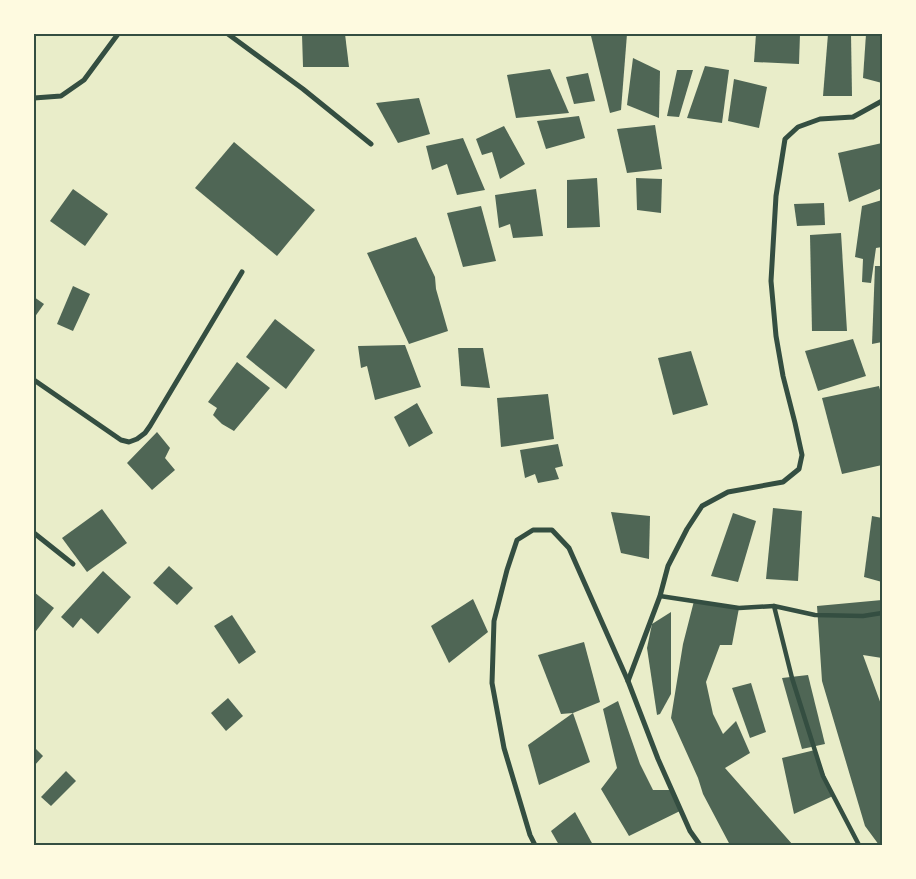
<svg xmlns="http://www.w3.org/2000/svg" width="916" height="879" font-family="Raleway,sans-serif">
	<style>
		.building { fill: #4f6655 }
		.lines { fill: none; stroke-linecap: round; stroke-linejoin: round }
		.pedestrian { stroke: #344e41; stroke-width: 4.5 }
		.minor { stroke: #344e41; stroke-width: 5 }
		.neatline { fill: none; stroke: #344e41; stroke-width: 2 }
	</style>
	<rect width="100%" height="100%" fill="#e9edc9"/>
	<g class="building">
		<path d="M302,34H345L349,67H303Z"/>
		<path d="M617,34H627L621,110L610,113L591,36Z"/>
		<path d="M756,34H800L799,64L754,62Z"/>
		<path d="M828,34H851L852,96H823Z"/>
		<path d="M866,34H882V83L863,78Z"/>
		<path d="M633,58L660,71L659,118L627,105Z"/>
		<path d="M705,66L729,70L722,123L687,118Z"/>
		<path d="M550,69L569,113L516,118L507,75Z"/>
		<path d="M677,70H693L679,117L667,116Z"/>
		<path d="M588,73L595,101L574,104L566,77Z"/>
		<path d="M734,79L767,87L759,128L728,121Z"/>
		<path d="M419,98L430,134L398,143L376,103Z"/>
		<path d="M579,116L585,138L546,149L537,121Z"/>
		<path d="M655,125L662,169L627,173L617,129Z"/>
		<path d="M504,126L525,164L500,179L492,152L482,155L476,139Z"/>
		<path d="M463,138L485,190L457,195L447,164L432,170L426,146Z"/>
		<path d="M234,142L315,210L277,256L195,188Z"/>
		<path d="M882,143V188L849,202L838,153Z"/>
		<path d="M597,178L600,227L567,228V180Z"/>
		<path d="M636,178L662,179L661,213L637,210Z"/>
		<path d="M73,189L108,214L85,246L50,221Z"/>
		<path d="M536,189L543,236L513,238L510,224L499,228L495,195Z"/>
		<path d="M882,200V247L876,248L871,283L862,282L863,259L855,257L862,206Z"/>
		<path d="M824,203L825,225L797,226L794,204Z"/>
		<path d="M481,206L496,261L463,267L447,213Z"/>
		<path d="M841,233L847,331H812L810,235Z"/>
		<path d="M416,237L435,277L436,289L448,331L409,344L367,253Z"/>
		<path d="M875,266H882V342L872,344Z"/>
		<path d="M73,286L90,294L73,331L57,324Z"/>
		<path d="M34,297L44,304L34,318Z"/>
		<path d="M275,319L315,350L286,389L246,357Z"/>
		<path d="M853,339L866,376L818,391L805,351Z"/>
		<path d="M405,345L421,387L375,400L367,366L361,368L358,346Z"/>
		<path d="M458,348H483L490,388L461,386Z"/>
		<path d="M691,351L708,405L673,415L658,358Z"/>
		<path d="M237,362L270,388L234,431L222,424L213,415L217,408L208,402Z"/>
		<path d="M879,386L882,397V465L842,474L822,398Z"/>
		<path d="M548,394L554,439L501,447L497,398Z"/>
		<path d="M417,403L433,433L409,447L394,417Z"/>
		<path d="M157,432L170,448L165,458L175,470L152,490L127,463Z"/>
		<path d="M558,444L563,466L555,468L559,479L538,483L535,474L525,478L520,450Z"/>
		<path d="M773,508L802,511L798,581L766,579Z"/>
		<path d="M102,509L127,543L87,572L62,538Z"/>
		<path d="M611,512L650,516L649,559L621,553Z"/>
		<path d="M733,513L756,521L738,582L711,576Z"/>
		<path d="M872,516L882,518V582L864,577Z"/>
		<path d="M169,566L193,588L177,605L153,583Z"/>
		<path d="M103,571L131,597L98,634L81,618L73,628L61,617Z"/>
		<path d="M34,592L54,608L36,631L34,629Z"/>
		<path d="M473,599L488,632L449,663L431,626Z"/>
		<path d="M882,600V658L863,655L882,707V845H879L865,826L822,681L817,606Z"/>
		<path d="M694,601L739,608L732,645H720L706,682L713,714L723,734L736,721L750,753L725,768L793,845H730L703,794L698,778L671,718L683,644Z"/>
		<path d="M671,612V694L660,714L657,715L647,648L652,624Z"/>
		<path d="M232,615L256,652L239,664L214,626Z"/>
		<path d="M584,642L600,702L573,713L561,714L538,655Z"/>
		<path d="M808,675L825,744L802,749L782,678Z"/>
		<path d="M751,683L766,732L750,738L732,688Z"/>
		<path d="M228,698L243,716L226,731L211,713Z"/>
		<path d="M618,701L640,764L653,790H670L680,811L629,836L601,789L617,768L603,709Z"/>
		<path d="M573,713L590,762L539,785L528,745Z"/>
		<path d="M34,747L43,756L34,766Z"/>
		<path d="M815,750L833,796L794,814L782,758Z"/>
		<path d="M66,771L76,781L51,806L41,797Z"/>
		<path d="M575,812L593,845H559L551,831Z"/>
	</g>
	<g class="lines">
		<g class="pedestrian">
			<path d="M660,596L739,608L774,606"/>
			<path d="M859,845L823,776L792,678L774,606L815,615L863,616L882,613"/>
		</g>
		<g class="minor">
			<path d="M228,34L303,89L371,144"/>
			<path d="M34,98L61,96L84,80L118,34"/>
			<path d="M34,380L121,440L129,442L137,439L145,433L150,426L242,272"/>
			<path d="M34,533L73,564"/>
			<path d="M628,681L660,596L668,566L687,529L702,506L728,492L783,482L799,469L802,455L795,423L783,376L776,336L771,281L776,196L785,139L798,127L820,119L853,117L882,101"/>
			<path d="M535,845L530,835L504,748L492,683L494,621L507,570L517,540L533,530H552L569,548L628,681L658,759L690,831L700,845"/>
		</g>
	</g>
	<rect width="916" height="879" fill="none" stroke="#fefae0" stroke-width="70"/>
	<rect x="35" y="35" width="846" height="809" class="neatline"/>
</svg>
